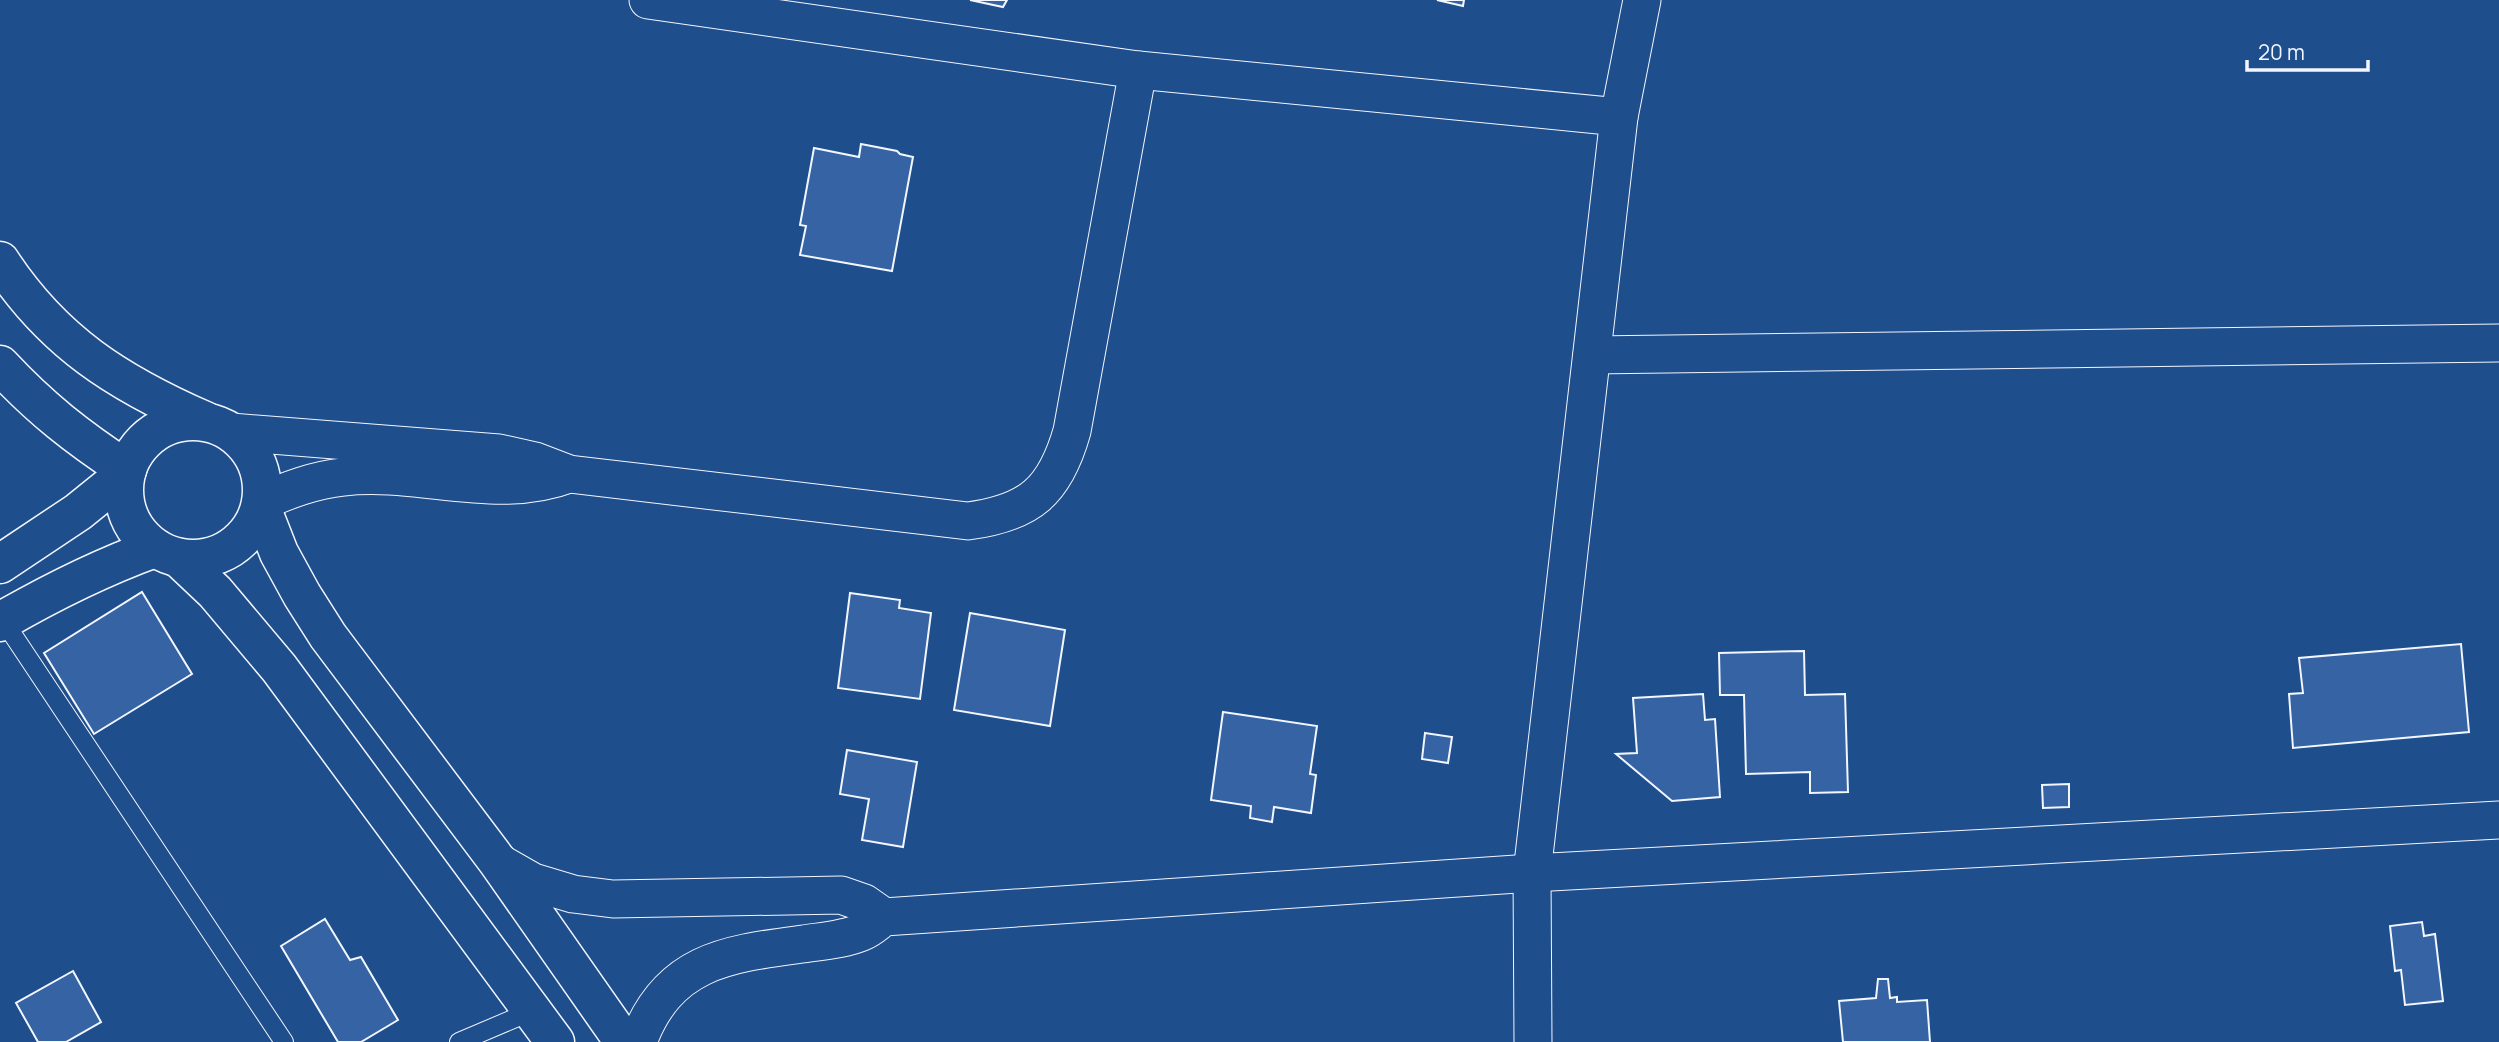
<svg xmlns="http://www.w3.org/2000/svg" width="2499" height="1042" font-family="Manrope,sans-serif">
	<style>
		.building { fill: #3563a3; stroke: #f2f6ff; stroke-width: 2 }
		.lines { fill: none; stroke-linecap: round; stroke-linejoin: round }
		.lane-casing { stroke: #f2f6ff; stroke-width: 20 }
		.street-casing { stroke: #f2f6ff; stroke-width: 39 }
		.secondary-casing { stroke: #f2f6ff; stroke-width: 41 }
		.lane { stroke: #1f4e8c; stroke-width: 18 }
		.street { stroke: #1f4e8c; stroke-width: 37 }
		.secondary { stroke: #1f4e8c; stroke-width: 38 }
	</style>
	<rect width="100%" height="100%" fill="#1f4e8c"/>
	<g class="building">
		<path d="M970,0H1007L1003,7Z"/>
		<path d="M1437,0H1464L1463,6Z"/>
		<path d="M861,144L897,151L900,154L913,157L892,271L800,255L806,226L800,225L814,148L859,157Z"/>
		<path d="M142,592L192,674L94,734L44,653Z"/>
		<path d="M850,593L900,600L899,608L931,613L920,699L838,688Z"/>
		<path d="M970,613L1065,630L1050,726L954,710Z"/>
		<path d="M2461,644L2469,732L2293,748L2289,694L2303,693L2299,658Z"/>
		<path d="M1804,651L1805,695L1845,694L1848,792L1810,793V772L1746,774L1744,695H1720L1719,653Z"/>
		<path d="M1703,694L1705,720L1715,719L1720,797L1672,801L1616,754L1637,753L1633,698Z"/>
		<path d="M1223,712L1317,726L1310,774L1316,775L1311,813L1274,807L1272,822L1250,818L1251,806L1211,800Z"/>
		<path d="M1425,733L1452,737L1448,763L1422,759Z"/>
		<path d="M847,750L917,762L903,847L862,840L869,799L840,794Z"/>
		<path d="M2069,784V807L2043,808L2042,785Z"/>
		<path d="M325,919L350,960L361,957L398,1020L361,1042H338L281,946Z"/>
		<path d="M2422,922L2424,936L2435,934L2443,1001L2405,1005L2401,970L2395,971L2390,926Z"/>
		<path d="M73,971L101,1022L66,1042H38L16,1003Z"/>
		<path d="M1878,979H1888L1890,998L1897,997V1002L1927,1000L1930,1042H1843L1839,1001L1876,998Z"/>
	</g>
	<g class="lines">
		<g class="lane-casing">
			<g id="lane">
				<path d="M3,620L284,1042"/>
				<path d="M459,1042L532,1011"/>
			</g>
		</g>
		<g class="street-casing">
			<g id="street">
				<path d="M648,0L1138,70L1619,117"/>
				<path d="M1592,355L2499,343"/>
				<path d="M231,432L499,453L535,461L569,474L968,521C1030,513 1055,491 1072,431L1138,70"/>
				<path d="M261,502C288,490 314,480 343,477C418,468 496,502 569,474"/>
				<path d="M498,862L533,882L573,894L613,899L841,895L864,903L884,917"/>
				<path d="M638,1042C668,960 728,954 803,944C823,941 843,940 862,932C870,929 877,922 884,917L1532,873L2499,820"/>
				<path d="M1533,1042L1532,873L1619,117L1642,0"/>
			</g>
		</g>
		<g class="secondary-casing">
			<g id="secondary">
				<path d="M0,261C53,342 118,383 205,421"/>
				<path d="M0,365C41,409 77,437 127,470"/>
				<circle cx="193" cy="490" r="69"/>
				<path d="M261,507L279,553L302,595L328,636L498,862L624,1042"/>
				<path d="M179,558L215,592L279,668L555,1042"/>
				<path d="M0,564L78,512L125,474"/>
				<path d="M0,622C50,593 100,568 155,548"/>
			</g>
		</g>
		<use href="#lane" class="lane"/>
		<use href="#street" class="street"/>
		<use href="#secondary" class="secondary"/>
	</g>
	<path d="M2247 60v10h121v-10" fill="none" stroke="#f2f6ff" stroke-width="3.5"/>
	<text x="2258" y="60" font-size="21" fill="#f2f6ff" stroke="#1f4e8c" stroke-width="5" paint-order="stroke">20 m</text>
</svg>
